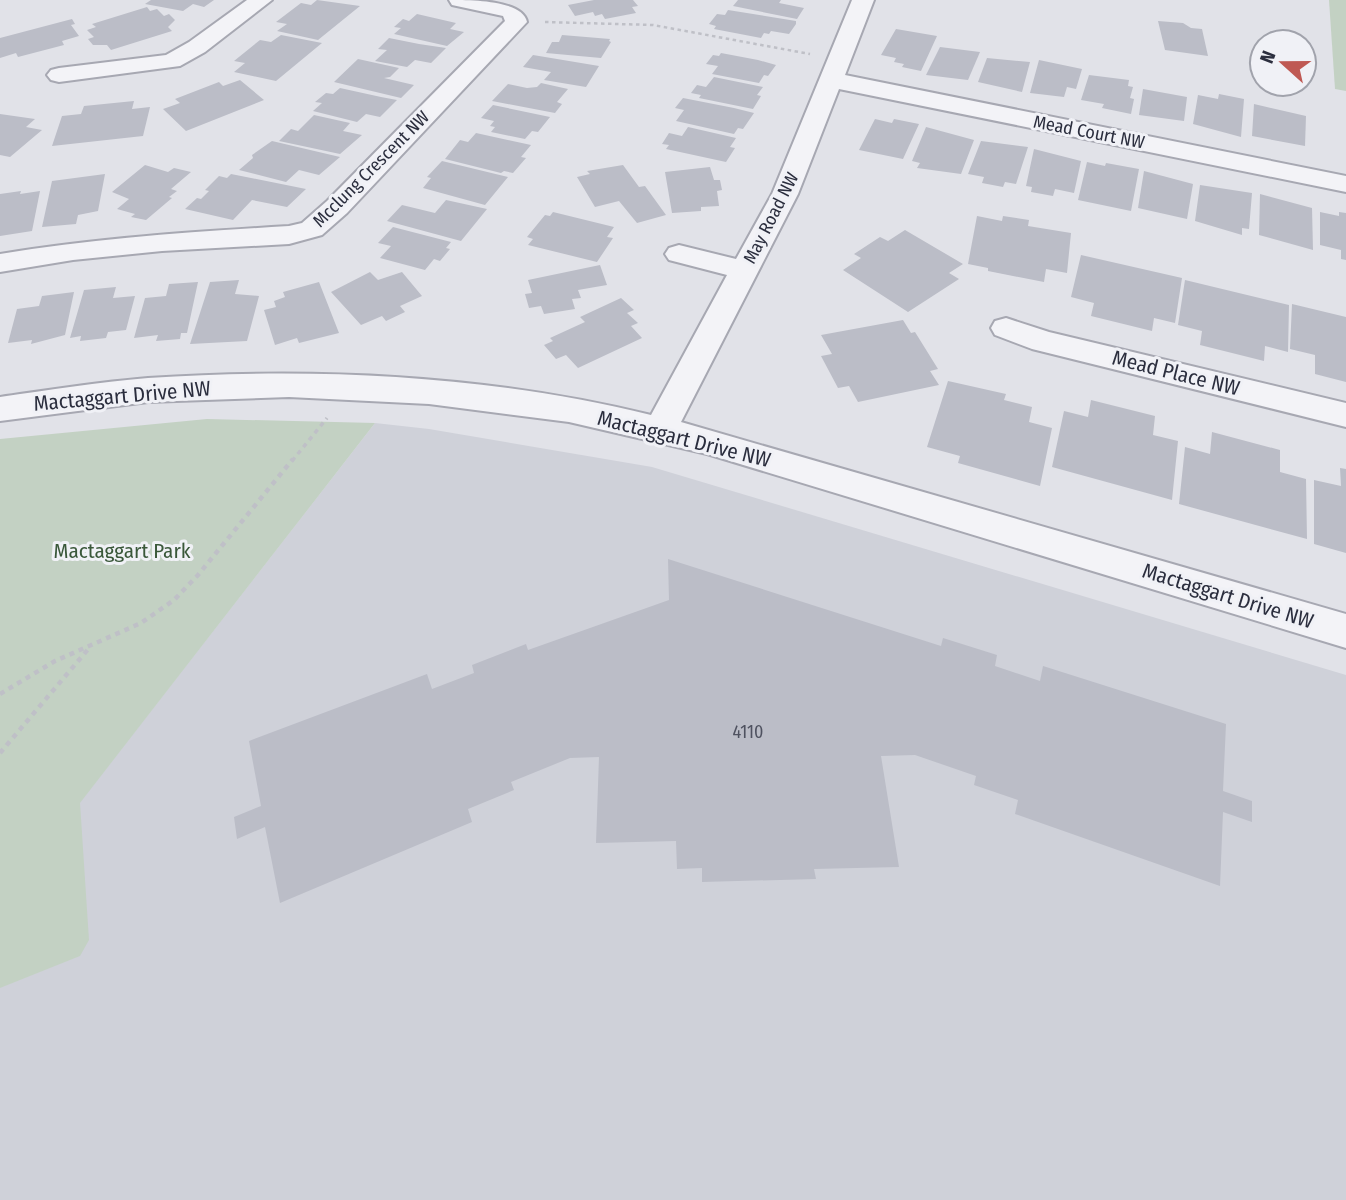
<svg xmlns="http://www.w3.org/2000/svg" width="1346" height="1200" font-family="'Fira Sans Condensed',sans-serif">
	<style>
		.built { fill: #cfd1d9 }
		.green { fill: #c3d1c3 }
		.building { fill: #bbbdc7 }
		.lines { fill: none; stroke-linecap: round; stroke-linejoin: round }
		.minor-casing { stroke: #a7a8b2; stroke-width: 4 }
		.path-far2 { stroke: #bfc0c7; stroke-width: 2.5; stroke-dasharray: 3.5 3.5; stroke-linecap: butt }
		.path-far1 { stroke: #bfc0c7; stroke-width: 3.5; stroke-dasharray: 4.5 4.5; stroke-linecap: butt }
		.path { stroke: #bfc0c7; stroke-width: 4.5; stroke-dasharray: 5 5; stroke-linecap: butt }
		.minor { fill: #f3f3f7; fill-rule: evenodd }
		.labels { text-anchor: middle; stroke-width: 6; stroke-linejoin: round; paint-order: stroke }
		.far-street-label { font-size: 18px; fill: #2b2e3e; stroke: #f0f1f6 }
		.number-label { font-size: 18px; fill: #4f5260 }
		.street-label { font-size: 21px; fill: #2b2e3e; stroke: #f0f1f6 }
		.park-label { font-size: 21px; fill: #3a583a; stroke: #f0f1f6 }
	</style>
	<rect width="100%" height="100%" fill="#e1e2e8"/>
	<path class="built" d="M375,423L429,429L652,467L1346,675V1200H0V905Z"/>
	<g class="green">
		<path d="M1329,0H1346V91L1335,89Z"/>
		<path d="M207,419L375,423L80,803L89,940L80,956L0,988V439Z"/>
	</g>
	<g class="building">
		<path d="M151,0H214L204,7L193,4L183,11L145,4Z"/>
		<path d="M317,0L360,6L318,40L277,31L287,24L276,22L301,3L311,5Z"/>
		<path d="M594,0H633L638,6L632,7L636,13L605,19L602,14L595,16L593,12L575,16L568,5Z"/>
		<path d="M738,0H781L779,3L804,8L797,19L733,6Z"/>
		<path d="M147,7L150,11L157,9L164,16L169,14L175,20L168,27L172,31L111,50L107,45H93L88,39L94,37L87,30L96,27L92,24Z"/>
		<path d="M728,10L796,21V24L789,34L771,31L769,34L764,33L761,38L714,29L716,26L709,24L717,14L725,15Z"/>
		<path d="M417,14L456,23L450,29L464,32L447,46L394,34L401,28L394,27L403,19L409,21Z"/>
		<path d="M72,19L75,24L71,25L79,36L62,41L64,45L18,57L16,53L0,58V38Z"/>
		<path d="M1158,21L1183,23L1191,28L1202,29L1208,56L1165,50Z"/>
		<path d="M896,29L937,36L921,71L902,67L904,64L894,62L896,58L881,55Z"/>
		<path d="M281,35L322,43L276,81L234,72L245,63L234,61L260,40L271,42Z"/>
		<path d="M562,35L610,39L609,41L611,42L601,58L546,53L552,42H559Z"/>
		<path d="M389,38L419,44L446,48L431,63L415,60L407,67L375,61L387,50L378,49Z"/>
		<path d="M940,47L980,52L968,80L926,75Z"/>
		<path d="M721,53L758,60L776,65L768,76L764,75L759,83L712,74L718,66L706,64L713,55L719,56Z"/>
		<path d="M533,55L599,66L586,87L544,80L551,72L523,67Z"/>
		<path d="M987,58L1030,62L1022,92L978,82Z"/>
		<path d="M358,59L399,68L390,77L384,78L414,85L401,98L334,82Z"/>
		<path d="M1039,60L1082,69L1076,89L1067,87L1064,97L1030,93Z"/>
		<path d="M1089,75L1129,80L1128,86L1133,87L1130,98L1134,99L1131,114L1102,108L1104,104L1081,100Z"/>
		<path d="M714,77L763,87L757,95L761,96L753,109L699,98L701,95L691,93L697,85L706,87Z"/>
		<path d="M240,80L264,100L186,131L163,109L180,103L175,99L219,82L223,86Z"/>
		<path d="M541,83L568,89L557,102L562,104L555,113L492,101L508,84L527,88L537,87Z"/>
		<path d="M340,88L381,97L397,100L380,117L366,114L357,122L313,111L322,103L315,102L326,93L333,94Z"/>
		<path d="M1143,89L1187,97L1184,121L1139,115Z"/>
		<path d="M1219,94L1244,99L1241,137L1193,124L1198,95L1218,99Z"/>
		<path d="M683,98L734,108L754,113L743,129L738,128L734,134L676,121L684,110L675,108Z"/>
		<path d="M134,101L132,109L150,107L143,136L52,146L62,116L81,114L84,106Z"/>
		<path d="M1254,104L1306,116L1305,146L1252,136Z"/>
		<path d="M493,105L550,117L538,132L532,131L525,139L491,132L495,127L490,126L494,121L481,118Z"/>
		<path d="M0,114L35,119L26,127L42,130L10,157L0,155Z"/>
		<path d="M314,115L350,123L343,131L362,135L340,154L279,141L291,129L298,131Z"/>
		<path d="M875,119L892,123L894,119L919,124L903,159L859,150Z"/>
		<path d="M688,127L736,138L730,147L735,148L726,162L666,149L669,145L662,144L669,133L682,136Z"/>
		<path d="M926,127L974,140L961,174L917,168L920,163L912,161Z"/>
		<path d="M476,133L531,145L521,157L526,158L513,173L504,171L501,173L445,159L460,140L468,142Z"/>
		<path d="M272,141L340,157L319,175L299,170L286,182L239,170L253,158L252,155Z"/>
		<path d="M981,141L1028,147L1016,184L1005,182L1003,187L982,183L984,177L968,174Z"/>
		<path d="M1034,149L1081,161L1074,193L1055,189L1053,196L1031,192L1032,187L1026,186Z"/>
		<path d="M442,161L508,177L485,205L423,188L431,178L427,177Z"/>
		<path d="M1087,162L1105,166L1106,163L1139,169L1131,211L1078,200Z"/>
		<path d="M145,165L168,172L174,168L191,172L171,189L177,191L169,197L172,198L146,220L131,217L135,214L117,209L129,199L112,192Z"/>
		<path d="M623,165L639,187L645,186L666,215L637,223L619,201L595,207L577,177L590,174L587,171Z"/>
		<path d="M710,167L714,180H720L722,190L717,191L719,206L701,207V211L672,213L665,172Z"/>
		<path d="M1144,171L1193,184L1187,219L1138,208Z"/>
		<path d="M105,174L98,211L78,215L76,224L42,227L52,181Z"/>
		<path d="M231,174L306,189L287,207L252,200L233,220L185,209L197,198L201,199L209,191L205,190L219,176L227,178Z"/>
		<path d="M1200,185L1252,193L1249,229L1242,228V235L1195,221Z"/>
		<path d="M21,191L20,194L40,191L32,231L0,236V194Z"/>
		<path d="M1260,194L1312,208L1313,250L1259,235Z"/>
		<path d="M446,200L487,209L461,241L387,221L402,205L435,213Z"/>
		<path d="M553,212L614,227L607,237L613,238L597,262L528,245L533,239L527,237L545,215L550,216Z"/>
		<path d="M1320,212L1339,216V212L1346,213V260L1341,259V250L1320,245Z"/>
		<path d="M977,216L1002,221L1003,216L1029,220L1028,226L1071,233L1067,273L1046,269L1044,282L988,271V268L968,264Z"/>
		<path d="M393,227L451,242L446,248L450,249L440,261L434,259L425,270L380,258L391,246L378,243Z"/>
		<path d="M905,230L963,264L949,273L959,279L908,312L843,270L861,258L854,254L880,237L888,241Z"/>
		<path d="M1081,255L1182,278L1175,323L1154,318L1152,331L1091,316L1094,303L1071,297Z"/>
		<path d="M600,265L607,285L578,290L581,298L572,299L575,309L544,314L541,306L529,308L525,294L532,293L528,280Z"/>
		<path d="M370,272L378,280L402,272L422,296L400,306L405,312L386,321L382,316L361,325L331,292Z"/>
		<path d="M239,280L235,294L259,296L247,341L190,344L210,282Z"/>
		<path d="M1185,280L1289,305L1288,352L1265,346L1264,361L1200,345L1202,331L1178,325Z"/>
		<path d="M198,282L187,333H181L180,339L156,341L158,335L134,338L145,298L166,296L169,284Z"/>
		<path d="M319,282L339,333L299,343L297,338L275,345L264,310L276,307L274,301L285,297L283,292Z"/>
		<path d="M116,287L113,298L135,296L126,330L108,332L106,338L80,341L81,336L70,338L84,290Z"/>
		<path d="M74,292L65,335L31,344L32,340L8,343L17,309L39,306L42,296Z"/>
		<path d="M621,298L634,310L627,313L638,323L631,326L642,338L578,368L566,355L556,359L544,345L553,341L550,338L585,322L580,317Z"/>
		<path d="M1292,304L1346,317V382L1315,374V355L1290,349Z"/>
		<path d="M903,320L911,333L915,332L938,369L930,371L939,385L858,402L849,386L838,388L821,356L832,354L821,335Z"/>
		<path d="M948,381L1006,394L1004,400L1032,407L1029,422L1052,428L1040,486L958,463L960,456L927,447Z"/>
		<path d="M1091,400L1155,416L1153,435L1178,441L1172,500L1052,467L1064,411L1088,417Z"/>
		<path d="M1212,432L1280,450V472L1306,479L1307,539L1179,504L1185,447L1210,454Z"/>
		<path d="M1340,468L1346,469V553L1314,544V480L1341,486Z"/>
		<path d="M668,559L941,646L943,638L997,655L995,666L1040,681L1043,666L1226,724L1223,791L1252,801V822L1223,812L1220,886L1015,814L1018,800L974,785L976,776L915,755L881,756L899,867L814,869L816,879L702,882V868L677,869L676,841L596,843L599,757L570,758L511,782L514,790L468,809L472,822L280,903L265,827L237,839L234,817L261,806L249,741L427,674L432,689L474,673L472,665L526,644L528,650L669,600Z"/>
	</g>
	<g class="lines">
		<g class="minor-casing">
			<g id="minor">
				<path d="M247,0H272L205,52L180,66L59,82L51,80L47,75L51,70L59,68L166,55L189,42Z"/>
				<path d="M449,0C471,0 523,0 527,22L347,213L322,235L289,244L162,251L73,260L0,272V254C96,238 192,232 289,226L302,223L327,201L505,21L503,16L452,5Z"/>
				<path d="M852,0H874L845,75L1346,176V192L839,89L798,194L681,422L1346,614V648L707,454L569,422L429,404L289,397L148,402L0,421V397C49,390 98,382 148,378C315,367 488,375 651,415L727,275L669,260L665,254L669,248L679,245L736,259L772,194Z"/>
				<path d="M1006,318L1049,332L1346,403V427L1032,349L995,335L991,328L995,321Z"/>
			</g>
		</g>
		<path class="path-far2" d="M545,22L653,25L810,54"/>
		<path class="path-far1" d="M292,461L327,418"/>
		<g class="path">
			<path d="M0,694L55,661L141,623L174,600L198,575L293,459"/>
			<path d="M0,753L90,647"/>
		</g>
		<use href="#minor" class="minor"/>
	</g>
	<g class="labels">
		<g class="far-street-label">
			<text transform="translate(1089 132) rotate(11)" y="6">Mead Court NW</text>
			<text transform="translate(371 169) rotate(-45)" y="6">Mcclung Crescent NW</text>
			<text transform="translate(771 218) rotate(-63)" y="6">May Road NW</text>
		</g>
		<g class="number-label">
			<text x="748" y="738">4110</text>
		</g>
		<g class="street-label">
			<text transform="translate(1176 373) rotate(14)" y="7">Mead Place NW</text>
			<text transform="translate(122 396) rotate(-5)" y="7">Mactaggart Drive NW</text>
			<text transform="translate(684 439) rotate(14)" y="7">Mactaggart Drive NW</text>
			<text transform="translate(1228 596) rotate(17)" y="7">Mactaggart Drive NW</text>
		</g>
		<g class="park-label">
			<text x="122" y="558">Mactaggart Park</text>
		</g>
	</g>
	<g transform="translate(1283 63) rotate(291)"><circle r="33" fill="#f0f1f6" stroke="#a1a3ac" stroke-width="2"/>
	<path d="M0-5L12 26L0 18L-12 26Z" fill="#bf5953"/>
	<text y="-10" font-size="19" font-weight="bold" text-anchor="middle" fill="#2b2e3e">N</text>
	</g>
</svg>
